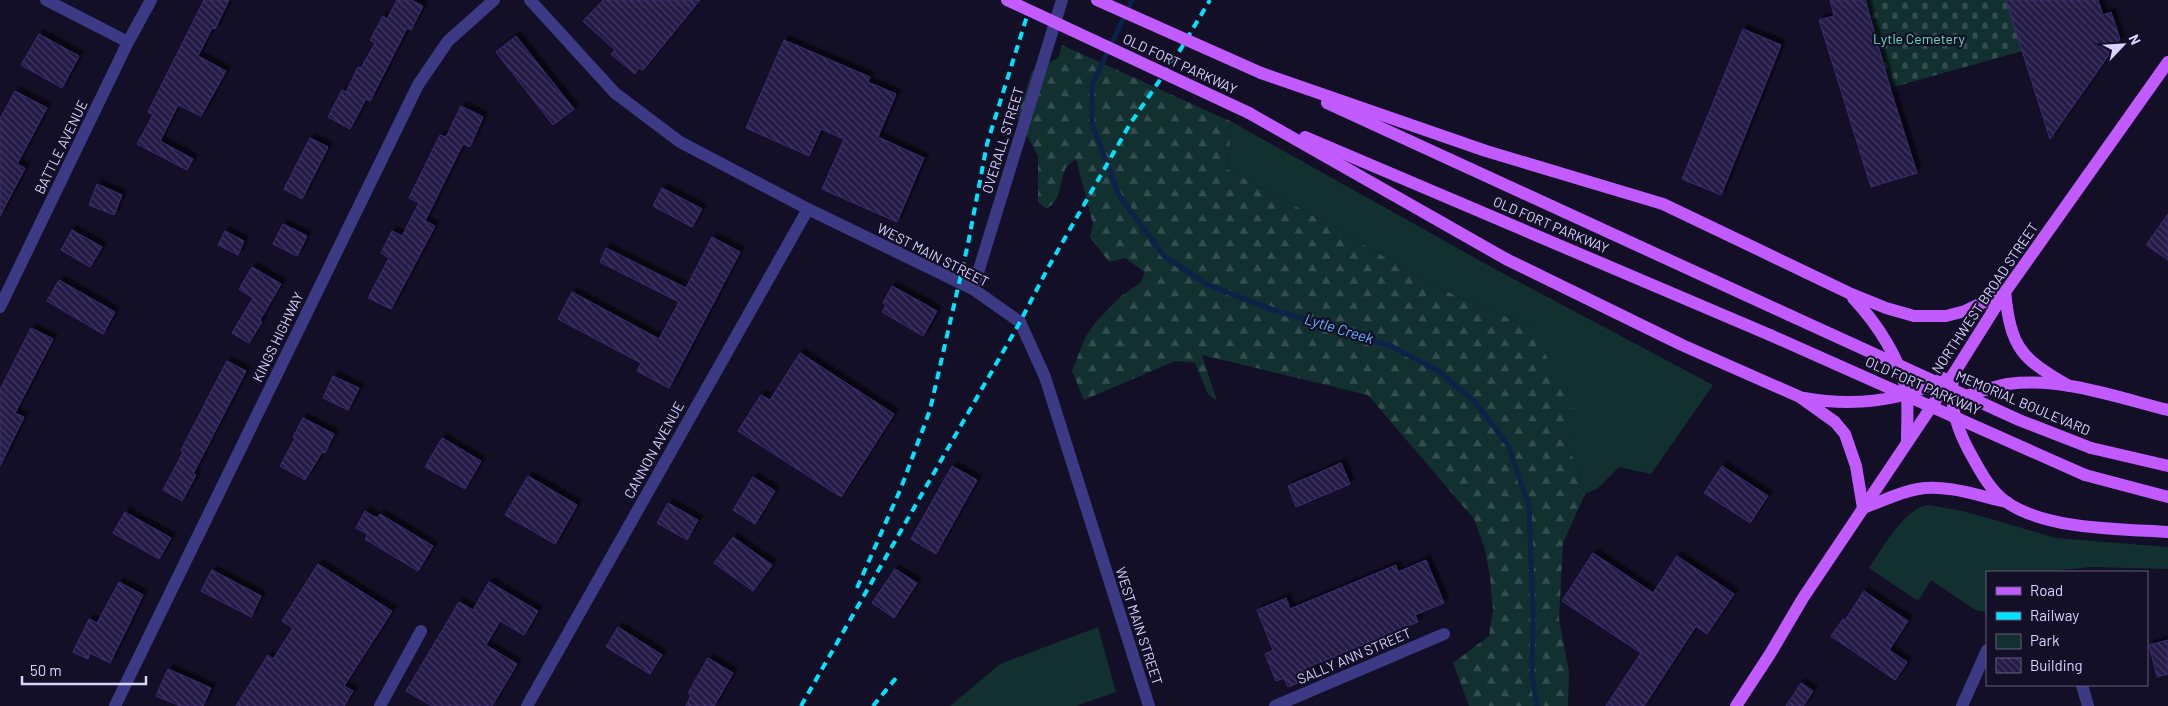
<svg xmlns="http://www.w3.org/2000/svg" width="2168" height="706" font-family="Barlow,sans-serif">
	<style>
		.green { fill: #12302f }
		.forest { fill: url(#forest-firs) }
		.cemetery { fill: url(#cemetery-stones) }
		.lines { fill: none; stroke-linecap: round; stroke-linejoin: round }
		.stream { stroke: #0c2248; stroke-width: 5 }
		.building { fill: url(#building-back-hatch); stroke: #3b2d73; filter: url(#shadow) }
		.minor { stroke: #3d3a85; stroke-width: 12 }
		.primary { stroke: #c25bff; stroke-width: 12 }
		.rail { stroke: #00e5ff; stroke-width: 4; stroke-dasharray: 8 6; stroke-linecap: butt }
		.primary-bridge { stroke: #c25bff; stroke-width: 12 }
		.labels { text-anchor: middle; stroke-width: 4.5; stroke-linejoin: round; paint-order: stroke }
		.park-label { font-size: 14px; fill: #5fe0c0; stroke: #130f26 }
		.street-label { font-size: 14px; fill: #d9d4ff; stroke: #130f26 }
		.water-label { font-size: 15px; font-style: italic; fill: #62b6ff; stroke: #130f26 }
	</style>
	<defs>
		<pattern id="forest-firs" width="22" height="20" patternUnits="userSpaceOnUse" patternTransform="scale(1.25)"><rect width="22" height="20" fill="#12302f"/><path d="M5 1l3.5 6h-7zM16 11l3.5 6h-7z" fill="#344d4e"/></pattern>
		<pattern id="cemetery-stones" width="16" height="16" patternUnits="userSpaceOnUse" patternTransform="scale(1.25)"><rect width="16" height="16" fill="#12302f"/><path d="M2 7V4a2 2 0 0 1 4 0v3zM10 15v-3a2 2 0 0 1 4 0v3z" fill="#344d4e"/></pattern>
		<pattern id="building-back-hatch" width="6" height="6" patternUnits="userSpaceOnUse" patternTransform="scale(1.25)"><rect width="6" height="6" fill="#241b47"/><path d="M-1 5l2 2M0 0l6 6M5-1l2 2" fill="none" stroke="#433b63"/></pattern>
		<filter id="shadow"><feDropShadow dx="4.5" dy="-4.5" stdDeviation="1" flood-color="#0009"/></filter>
	</defs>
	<rect width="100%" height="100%" fill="#130f26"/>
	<g class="green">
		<path d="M1232,122L1493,268L1713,385L1651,474L1619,467L1598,488L1585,494L1577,465L1566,445L1571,430L1530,327L1429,284L1345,233L1227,169Z"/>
		<path d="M1928,505L1963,511L2056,538L2168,547V569L2091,567L2063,570L2059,572H1987V612L1975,610L1931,580L1918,601L1869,568C1883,548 1904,508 1928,505Z"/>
		<path d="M1098,627L1116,692L1076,706H950L1000,664Z"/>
	</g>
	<path class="forest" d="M1062,45L1232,122L1227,169L1345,233L1429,284L1530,327L1555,372L1573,412L1571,430L1566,445L1577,465L1585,494L1563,543L1559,619L1569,672L1568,706H1469L1453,663L1489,636L1493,609L1490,578L1485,549L1474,519L1368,395L1202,355L1217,401L1208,394L1195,363L1175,361L1084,400L1072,371L1085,338L1095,323L1120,297L1140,283L1145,272L1125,258L1109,262L1090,237L1093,224L1076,159C1072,162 1066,166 1065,170C1058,186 1063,199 1046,209L1038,202V156L1017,117L1032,71L1058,58Z"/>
	<path class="cemetery" d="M1865,0H2006L2022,51L1890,88Z"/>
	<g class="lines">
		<path class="stream" d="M1132,0L1092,85V124L1119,195L1164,256L1208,285L1274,310L1391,346L1437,370L1475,402L1508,445L1529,506L1533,614L1532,676L1537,706"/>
	</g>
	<g class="building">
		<path d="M204,0H229L215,29L212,28L198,56L226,71L201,116L178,105L160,141L193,159L187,170L137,144L153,115L148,112Z"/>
		<path d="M397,0H411L423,6L411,30L407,28L370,101L366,99L350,129L328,117L342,90L346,92L358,67L361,68L375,43L370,40L383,16L387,19Z"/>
		<path d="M603,0H700L643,70L638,68L635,74L611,54L615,50L583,21Z"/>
		<path d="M1830,0H1865L1890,88L1917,173L1871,187L1819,20L1834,16Z"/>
		<path d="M2006,0H2098L2103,15L2111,12L2120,39L2050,139Z"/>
		<path d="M1743,29L1781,45L1721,195L1682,179Z"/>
		<path d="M39,34L79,56L62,88L21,65Z"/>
		<path d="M516,36L574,109L553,125L496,52Z"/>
		<path d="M784,40L870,77L868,82L896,94L878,137L924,158L897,222L822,189L844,139L821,129L809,156L746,128Z"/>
		<path d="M15,91L47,108L17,164L25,168L0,216V119Z"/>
		<path d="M461,106L483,117L470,147L463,144L425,221L435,226L391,309L368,298L389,258L381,253L392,231L402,236L419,203L409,198L440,135L446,137Z"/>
		<path d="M310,138L328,147L302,199L284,189Z"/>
		<path d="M97,184L122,195L114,215L89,205Z"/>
		<path d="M662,188L702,209L692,227L653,206Z"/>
		<path d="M2168,214V260L2146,245Z"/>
		<path d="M283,224L307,236L297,256L273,244Z"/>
		<path d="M72,230L102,247L90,267L61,250Z"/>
		<path d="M225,231L244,241L238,255L218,245Z"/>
		<path d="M712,237L740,252L669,388L637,371L641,363L558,319L572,292L659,339L679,302L600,262L606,248L686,288Z"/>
		<path d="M252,267L281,284L260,320L262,322L249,343L232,333L253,298L239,289Z"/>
		<path d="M59,280L115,312L103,334L47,301Z"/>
		<path d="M892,286L937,311L923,336L882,312L886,305L883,303Z"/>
		<path d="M31,328L53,339L15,413L24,417L0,466V390Z"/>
		<path d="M800,353L894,414L841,497L738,431L761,395L770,400Z"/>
		<path d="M227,361L246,371L193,474L196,475L182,501L163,490L183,452L181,450Z"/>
		<path d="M333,376L359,388L348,410L323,398Z"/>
		<path d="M303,418L334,434L325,453L322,452L305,480L280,466L295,438L293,437Z"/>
		<path d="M442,438L481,461L465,489L425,467Z"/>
		<path d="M1341,463L1350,484L1296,507L1288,486Z"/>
		<path d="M952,466L977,480L936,554L911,539Z"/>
		<path d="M1722,466L1768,496L1750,523L1704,493Z"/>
		<path d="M528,476L577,505L555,544L505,515Z"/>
		<path d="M753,477L775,491L755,524L733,510Z"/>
		<path d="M668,503L698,520L687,540L657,523Z"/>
		<path d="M365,511L377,518L380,514L433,546L418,571L365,539L368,534L356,528Z"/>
		<path d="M125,512L171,538L159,559L113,533Z"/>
		<path d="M733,537L772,565L753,591L714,563Z"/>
		<path d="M1593,553L1653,593L1677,556L1734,594L1707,634L1696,626L1644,706H1606L1641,653L1562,601Z"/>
		<path d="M1426,560L1444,603L1415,615L1418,622L1311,666L1315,676L1288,687L1284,678L1276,681L1265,654L1273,650L1257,610L1286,598L1290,609L1396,565L1398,572Z"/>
		<path d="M318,564L392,611L344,686L353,691L344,706H236L268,655L273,659L293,628L282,621Z"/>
		<path d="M895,569L917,583L894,618L872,603Z"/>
		<path d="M212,570L261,596L251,617L201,591Z"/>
		<path d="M119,582L143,595L110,663L90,653L88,659L73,652L89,619L97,623Z"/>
		<path d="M489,582L538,611L524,635L500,621L486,645L517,664L492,706H432L406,691L459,602L473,610Z"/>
		<path d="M1864,591L1908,621L1889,650L1907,662L1895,680L1831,636L1843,619L1845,620Z"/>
		<path d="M618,627L662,655L650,674L606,647Z"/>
		<path d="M2168,640V674L2157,677L2149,645Z"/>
		<path d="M708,658L733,673L714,706H686L691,695L688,693Z"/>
		<path d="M168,669L211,688L203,706H180L156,696Z"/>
		<path d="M1801,683L1813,691L1803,706H1786Z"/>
	</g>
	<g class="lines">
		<g class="minor">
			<path d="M46,0L128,42"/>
			<path d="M530,0L615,93L680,142L808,209L973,289L1020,322L1045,377L1149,706"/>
			<path d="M973,289L1062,0"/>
			<path d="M0,307L128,42L151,0"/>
			<path d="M2082,685L2088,706"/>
			<path d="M115,706L418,85L448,41L494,0"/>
			<path d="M380,706L421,631"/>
			<path d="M527,706L808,209"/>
			<path d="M1275,706L1444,634"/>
			<path d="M1962,706L1987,650"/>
		</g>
		<g class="primary">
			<path d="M1261,73L1486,151L1663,204L1849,293L1886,308L1914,316H1946L1965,311L2005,292C2011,349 2021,358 2069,386"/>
			<path d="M1327,103L1789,315"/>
			<path d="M1249,113L1506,259L1682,345L1800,397L1835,422L1845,434L1856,466L1863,508"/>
			<path d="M1305,137L1770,335"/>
			<path d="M1853,298C1876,322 1903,362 1907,397C1908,411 1907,426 1907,440"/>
			<path d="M1953,379C1949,403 1957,428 1968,449C1978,467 1988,488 2005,501C2045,530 2120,529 2168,532"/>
			<path d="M1804,398C1849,406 1903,403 1943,378"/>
			<path d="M1960,398C1976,393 1991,387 2008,384C2062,377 2116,397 2168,410"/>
			<path d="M2091,448L2168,466"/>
			<path d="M2085,475L2168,497"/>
			<path d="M1863,508C1881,502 1899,492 1918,489C1947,484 1979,496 2007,502"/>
			<path d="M1736,706L1770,654L1803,598L1956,370L2005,292L2168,62"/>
		</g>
		<g class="rail">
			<path d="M857,588L901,488L930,410L968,244L987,144L1032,0"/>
			<path d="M801,706L1020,322L1049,266L1130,124L1179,52L1210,0"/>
			<path d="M873,706L896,678"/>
		</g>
		<g class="primary-bridge">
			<path d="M1007,0L1249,113"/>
			<path d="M1097,0L1261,73"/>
			<path d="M1789,315L2019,420L2091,448"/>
			<path d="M1770,335L2085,475"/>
		</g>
	</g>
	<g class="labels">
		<g class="park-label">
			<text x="1919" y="44">Lytle Cemetery</text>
		</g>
		<g class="street-label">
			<text transform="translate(1180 64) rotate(25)" y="5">OLD FORT PARKWAY</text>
			<text transform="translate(1003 140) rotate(-73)" y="5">OVERALL STREET</text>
			<text transform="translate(61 147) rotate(-64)" y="5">BATTLE AVENUE</text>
			<text transform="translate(1551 225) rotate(23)" y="5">OLD FORT PARKWAY</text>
			<text transform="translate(933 255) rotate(27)" y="5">WEST MAIN STREET</text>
			<text transform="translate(1985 298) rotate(-56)" y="5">NORTHWEST BROAD STREET</text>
			<text transform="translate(278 337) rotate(-64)" y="5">KINGS HIGHWAY</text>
			<text transform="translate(1923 386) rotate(24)" y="5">OLD FORT PARKWAY</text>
			<text transform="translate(2023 403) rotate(23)" y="5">MEMORIAL BOULEVARD</text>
			<text transform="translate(654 450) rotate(-61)" y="5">CANNON AVENUE</text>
			<text transform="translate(1139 626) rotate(72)" y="5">WEST MAIN STREET</text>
			<text transform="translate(1354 656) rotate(-23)" y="5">SALLY ANN STREET</text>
		</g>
		<g class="water-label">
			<text transform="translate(1339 329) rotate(17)" y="5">Lytle Creek</text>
		</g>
	</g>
	<rect x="1986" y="571" width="162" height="115" fill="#130f26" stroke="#625e7d"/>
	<rect x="1996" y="587" width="25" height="8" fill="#c25bff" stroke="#625e7d"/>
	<text x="2030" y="596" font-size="15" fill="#d9d4ff">Road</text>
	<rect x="1996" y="612" width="25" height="8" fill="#00e5ff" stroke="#625e7d"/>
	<text x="2030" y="621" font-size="15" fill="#d9d4ff">Railway</text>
	<rect x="1996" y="634" width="25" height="15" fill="#12302f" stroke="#625e7d"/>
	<text x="2030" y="646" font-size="15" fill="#d9d4ff">Park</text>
	<rect x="1996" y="658" width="25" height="15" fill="url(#building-back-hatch)" stroke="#625e7d"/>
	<text x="2030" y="671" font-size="15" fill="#d9d4ff">Building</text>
	<g transform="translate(2123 45) rotate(65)" stroke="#130f26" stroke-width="4" paint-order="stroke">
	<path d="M0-4L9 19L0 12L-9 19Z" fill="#d9d4ff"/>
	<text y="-8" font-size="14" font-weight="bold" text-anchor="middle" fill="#d9d4ff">N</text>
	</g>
	<path d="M22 676v8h124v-8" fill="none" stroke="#d9d4ff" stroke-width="2.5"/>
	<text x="30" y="676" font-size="15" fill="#d9d4ff" stroke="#130f26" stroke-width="4" paint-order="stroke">50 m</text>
</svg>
